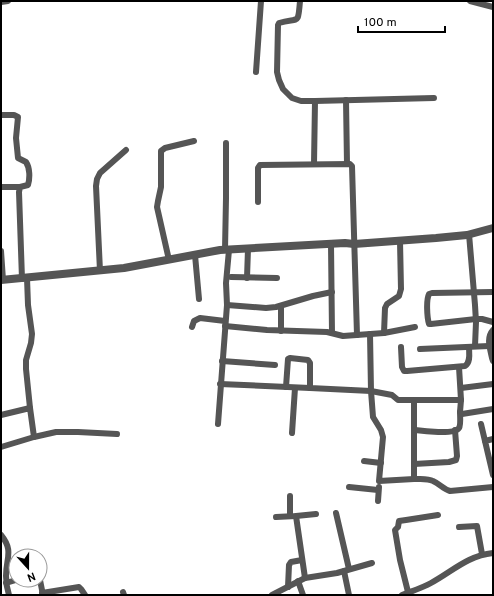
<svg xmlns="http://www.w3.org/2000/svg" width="494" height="596" font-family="Overpass,sans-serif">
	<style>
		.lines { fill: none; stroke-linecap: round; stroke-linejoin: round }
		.minor { stroke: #555; stroke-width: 6 }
		.tertiary { stroke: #555; stroke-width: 8 }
	</style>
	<rect width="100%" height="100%" fill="#fff"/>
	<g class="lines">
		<g class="minor">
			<path d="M300,1C298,26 299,17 279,23L278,25L277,72L279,80L283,89L292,98L301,101H315L434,98"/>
			<path d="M470,1L493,7"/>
			<path d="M1,2L8,1"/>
			<path d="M256,72L261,1"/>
			<path d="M346,100L347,164"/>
			<path d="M1,115H14L18,117L16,138L18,158L26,162C30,168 30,178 28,185L20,187L19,192L22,279"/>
			<path d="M314,164L315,101"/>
			<path d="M1,187H20"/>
			<path d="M258,202V168L260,165L350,164L352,166L357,335"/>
			<path d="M469,234L475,305L476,322L475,346"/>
			<path d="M331,244L332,333"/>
			<path d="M225,250L226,198V143"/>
			<path d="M1,251L3,280"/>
			<path d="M195,255L199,299"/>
			<path d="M169,260L157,207L158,201L161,187V151L165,148L194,141"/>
			<path d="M100,271L96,186L97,179L100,173L126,150"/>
			<path d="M231,277L277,278"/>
			<path d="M27,278L28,305L32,334L31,343L26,360V369L30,408"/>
			<path d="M247,278L248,249"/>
			<path d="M493,292L432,293L429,294C426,300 427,317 429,324H431L476,319H482L493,322"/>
			<path d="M227,305L266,308L276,307L313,296L332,292"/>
			<path d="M281,306V331"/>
			<path d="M225,326L267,330L327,332L343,336L384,333L415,327"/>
			<path d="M192,327L194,321L200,318L225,321"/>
			<path d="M493,330C486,338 490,348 492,358L493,361"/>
			<path d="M384,333L385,308L387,304L399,296L401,289L400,241"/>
			<path d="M370,334L371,391L373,417L381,430L383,437L379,481L414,479"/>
			<path d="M401,347L402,367L404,371H407L465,366C471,362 469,353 469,347"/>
			<path d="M420,349L489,346"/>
			<path d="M222,361L275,365"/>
			<path d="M459,367L461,400"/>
			<path d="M220,384L310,388"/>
			<path d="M286,387L288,359L290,358L308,360L310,363V388L371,391L392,395L398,400H414"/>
			<path d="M461,388L493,384"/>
			<path d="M493,409L462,414L460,412L461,400H414V479C420,479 428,478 433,481C440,484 443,489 450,491L493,487"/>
			<path d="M1,415L30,408L34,437L1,447"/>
			<path d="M218,424L227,305L226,283L229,250"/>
			<path d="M481,424L485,441"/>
			<path d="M415,430C422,431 455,435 459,428C461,425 460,415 460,412"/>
			<path d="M292,433L295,388"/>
			<path d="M34,437L56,432H78L117,434"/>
			<path d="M493,439L485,441L493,475"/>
			<path d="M364,461L381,463"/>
			<path d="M414,464L449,462L456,460L457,456L455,430"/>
			<path d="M349,487L378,490"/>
			<path d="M290,496V516"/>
			<path d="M378,501L379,487"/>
			<path d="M336,513L349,569"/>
			<path d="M296,516L305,578"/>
			<path d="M276,517L296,516L316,514"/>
			<path d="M459,527L477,526L482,554"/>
			<path d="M1,535C14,551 6,558 6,576C6,582 7,589 9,595"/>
			<path d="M344,571L349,595"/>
			<path d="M40,580L43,595"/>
			<path d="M298,581L303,595"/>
			<path d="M6,583L16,580"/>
			<path d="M288,587L289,565L291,562L302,560"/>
			<path d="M123,592L124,595"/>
			<path d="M408,592L400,560L395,530L398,527L399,521L406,520L438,515"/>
			<path d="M42,593L79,587L81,589L85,595"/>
			<path d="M272,595L305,578L337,573L372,563"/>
			<path d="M402,595C412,591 422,588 431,583C453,571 467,556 493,553"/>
		</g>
		<path class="tertiary" d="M1,280L124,268L220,250L345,243L354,244L436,238L467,235L493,228"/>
	</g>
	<rect width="494" height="596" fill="none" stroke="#000000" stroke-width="4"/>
	<g transform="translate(28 568) rotate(159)"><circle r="19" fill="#ffffff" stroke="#999999"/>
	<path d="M0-3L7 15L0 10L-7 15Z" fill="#000000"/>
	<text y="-6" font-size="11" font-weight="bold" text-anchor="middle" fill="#000000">N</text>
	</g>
	<path d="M358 26v6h87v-6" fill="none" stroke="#000000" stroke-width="2"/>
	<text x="364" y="26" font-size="12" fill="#000000" stroke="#ffffff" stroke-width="3" paint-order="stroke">100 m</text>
</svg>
